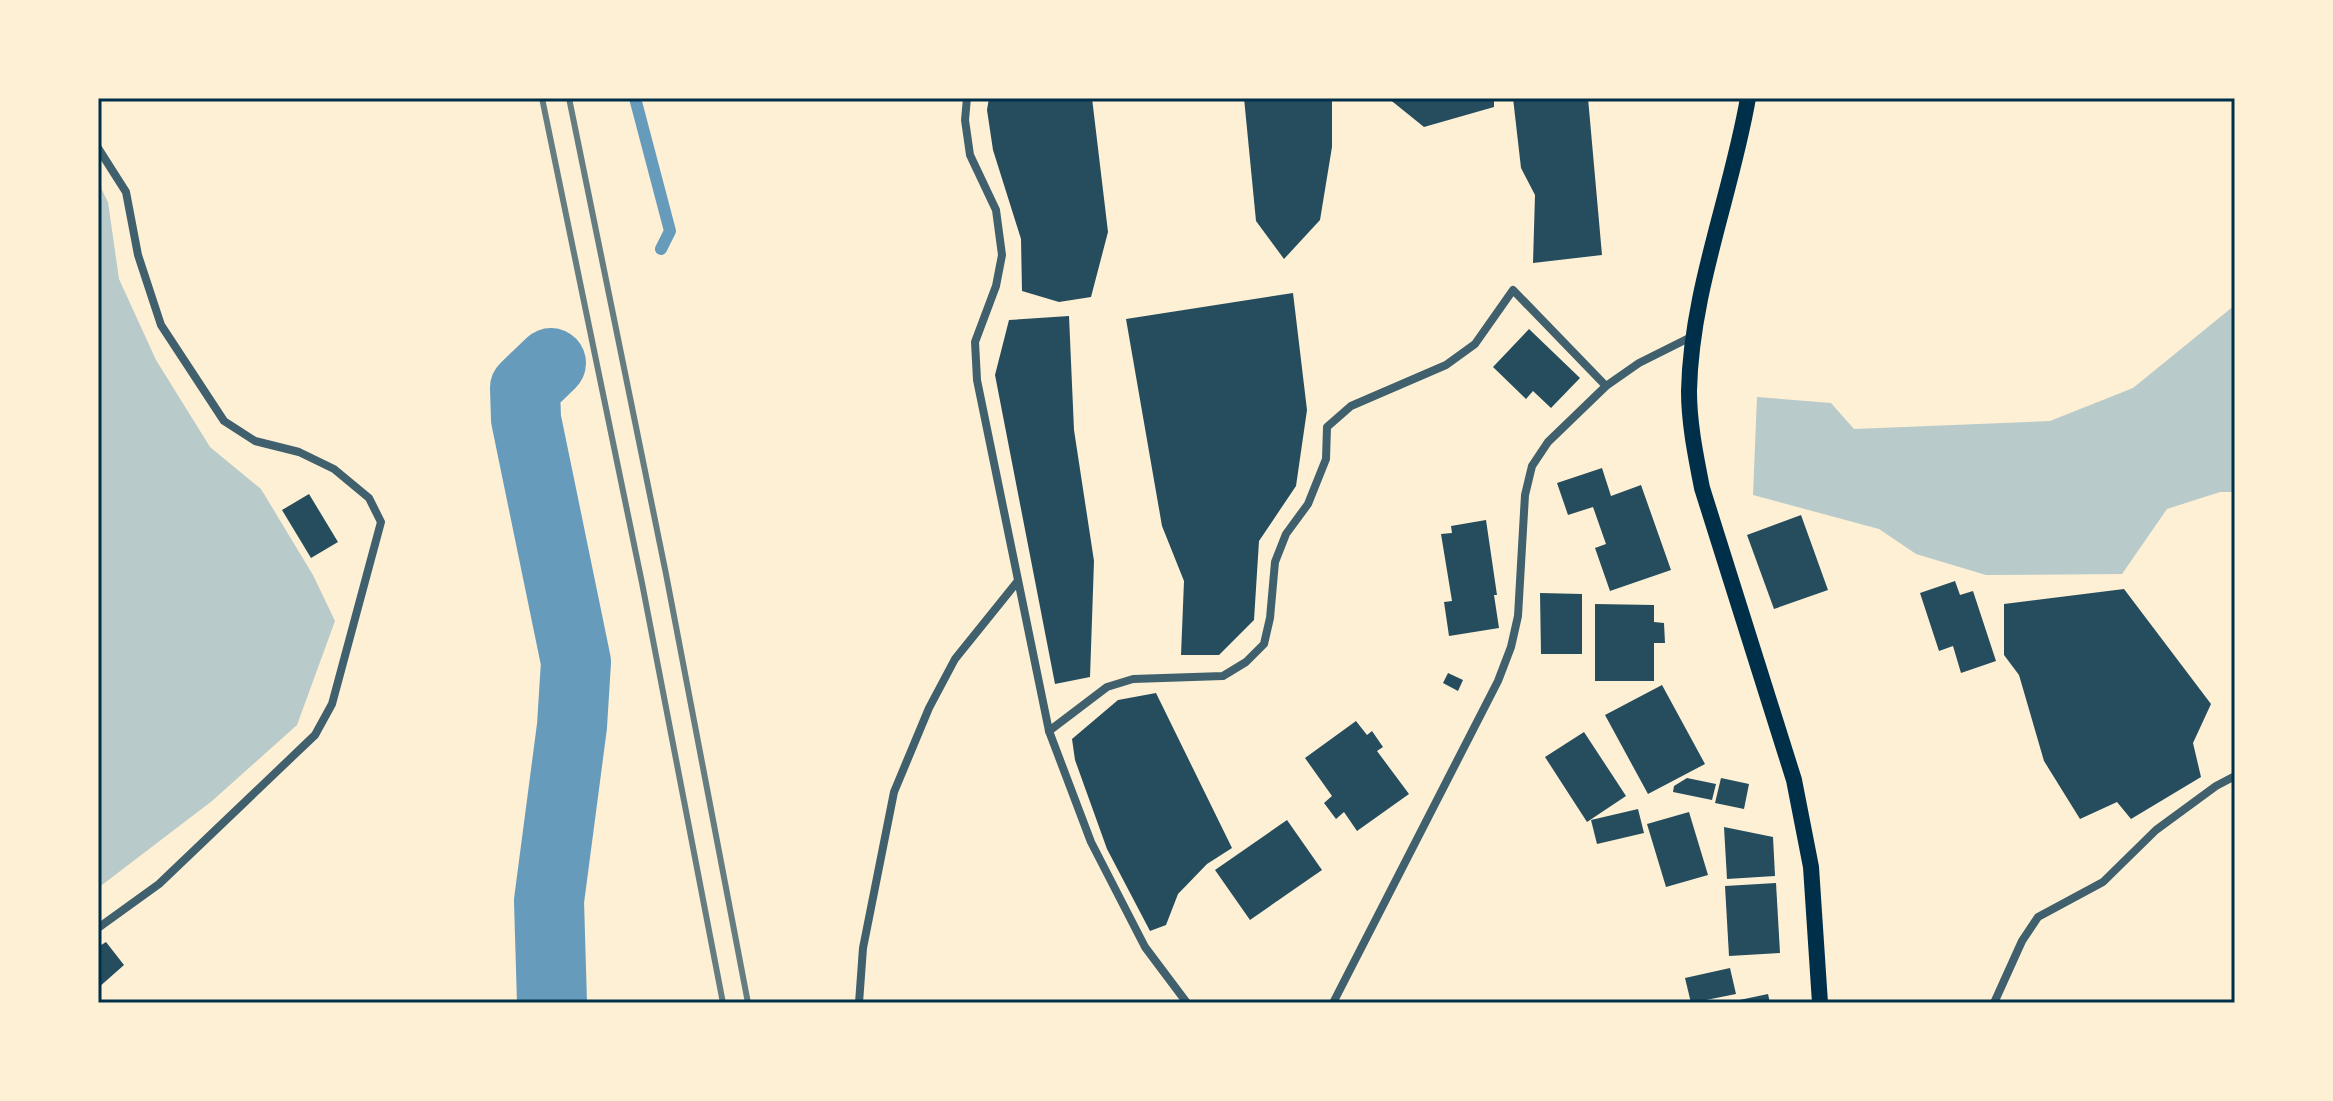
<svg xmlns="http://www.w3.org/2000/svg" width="2333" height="1101" font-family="Karla,sans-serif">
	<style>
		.green { fill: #b9caca }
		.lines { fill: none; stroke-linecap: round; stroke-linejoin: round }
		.stream { stroke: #669bbc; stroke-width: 12 }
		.river { stroke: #669bbc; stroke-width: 70 }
		.building { fill: #264d5e }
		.minor { stroke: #3f606c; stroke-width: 8 }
		.secondary { stroke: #003049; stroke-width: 16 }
		.rail { stroke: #657d81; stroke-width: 6 }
		.neatline { fill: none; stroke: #003049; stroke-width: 3 }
	</style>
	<rect width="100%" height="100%" fill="#fdf0d5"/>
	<g class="green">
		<path d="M98,182L108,202L119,279L156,360L210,447L261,489L313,575L335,621L297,725L212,801L98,888Z"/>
		<path d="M2235,305V492H2220L2167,509L2122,574L1986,575L1916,554L1879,529L1753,495L1757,397L1831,403L1854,429L2050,421L2133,388Z"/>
	</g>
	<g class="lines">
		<path class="stream" d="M635,98L670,231L661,249"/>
		<path class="river" d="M551,363L525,388L526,419L576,662L572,726L549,901L552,1003"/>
	</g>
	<g class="building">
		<path d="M989,98H1092L1108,232L1091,297L1059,302L1022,291L1021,239L993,150L987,110Z"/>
		<path d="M1244,98H1332V147L1320,220L1284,259L1256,221Z"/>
		<path d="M1388,98H1494V107L1424,127Z"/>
		<path d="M1513,98H1588L1602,255L1533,263L1535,195L1521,168Z"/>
		<path d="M1293,293L1307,410L1296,486L1259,541L1254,620L1219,655H1181L1184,581L1162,526L1126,319Z"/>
		<path d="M1069,316L1074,430L1094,561L1090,677L1055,684L995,375L1009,320Z"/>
		<path d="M1529,329L1580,378L1551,408L1533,391L1526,399L1493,367Z"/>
		<path d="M1602,468L1611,496L1641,485L1671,570L1610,591L1595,548L1606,544L1593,507L1568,515L1557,483Z"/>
		<path d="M309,494L338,542L311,558L282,510Z"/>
		<path d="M1801,515L1828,590L1774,609L1747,535Z"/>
		<path d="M1486,520L1497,595H1494L1499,628L1449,636L1444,602L1452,601L1441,534L1452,533L1451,526Z"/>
		<path d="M1955,581L1960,595L1973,591L1996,661L1961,673L1953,646L1939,651L1920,593Z"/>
		<path d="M2124,589L2211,704L2193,743L2201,777L2131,819L2117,802L2080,819L2044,761L2019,675L2004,655V604Z"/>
		<path d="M1540,593L1582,594V654H1541Z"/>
		<path d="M1595,604L1654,605V622L1664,623L1665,643H1654V681H1595Z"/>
		<path d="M1448,673L1463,680L1458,691L1443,683Z"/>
		<path d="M1662,685L1705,764L1648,794L1605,715Z"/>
		<path d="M1156,693L1232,848L1207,864L1178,894L1166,925L1150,931L1107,849L1075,760L1072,739L1118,700Z"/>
		<path d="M1356,721L1367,735L1372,731L1383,747L1377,751L1409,794L1357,831L1344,812L1336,819L1324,803L1332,796L1305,758Z"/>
		<path d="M1584,732L1626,796L1587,822L1545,757Z"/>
		<path d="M1687,778L1716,784L1712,800L1673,792L1674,786Z"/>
		<path d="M1721,778L1749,784L1744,809L1715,803Z"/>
		<path d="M1638,809L1644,833L1597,844L1591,820Z"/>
		<path d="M1689,812L1708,875L1666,887L1647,824Z"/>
		<path d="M1287,820L1322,870L1250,920L1215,870Z"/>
		<path d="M1724,827L1773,837L1775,876L1727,879Z"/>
		<path d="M1776,883L1780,953L1729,956L1725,886Z"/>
		<path d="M106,942L124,965L98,988V947Z"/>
		<path d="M1730,968L1736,994L1691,1003L1685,978Z"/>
		<path d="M1768,994L1770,1003H1730V1002Z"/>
	</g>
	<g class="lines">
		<g class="minor">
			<path d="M967,98L965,120L970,155L996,210L1002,255L996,286L975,342L977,380L1049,731L1091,842L1145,947L1187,1003"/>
			<path d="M98,148L126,192L138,255L161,325L224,421L255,441L299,452L334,469L369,498L381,522L332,704L315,735L159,884L98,928"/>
			<path d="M1049,731L1107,687L1133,679L1223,676L1246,662L1264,644L1270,618L1275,562L1286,534L1308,504L1326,459L1327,427L1351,406L1446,365L1475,344L1513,290L1606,386"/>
			<path d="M859,1003L863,948L894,792L929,708L955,659L1017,582"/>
			<path d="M1333,1003L1498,681L1511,647L1518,616L1525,495L1532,466L1548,442L1606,386L1639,363L1693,336"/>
			<path d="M1994,1003L2022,941L2038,917L2103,882L2156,830L2216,786L2235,776"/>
		</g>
		<path class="secondary" d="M1748,98C1731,196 1691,291 1689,391C1689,424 1696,457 1702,488L1794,780L1811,867L1820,1003"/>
		<g class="rail">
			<path d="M542,98L642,583L723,1003"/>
			<path d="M569,98L666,574L748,1003"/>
		</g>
	</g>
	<rect width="2333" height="1101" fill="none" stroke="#fdf0d5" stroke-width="200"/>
	<rect x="100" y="100" width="2133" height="901" class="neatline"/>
</svg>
